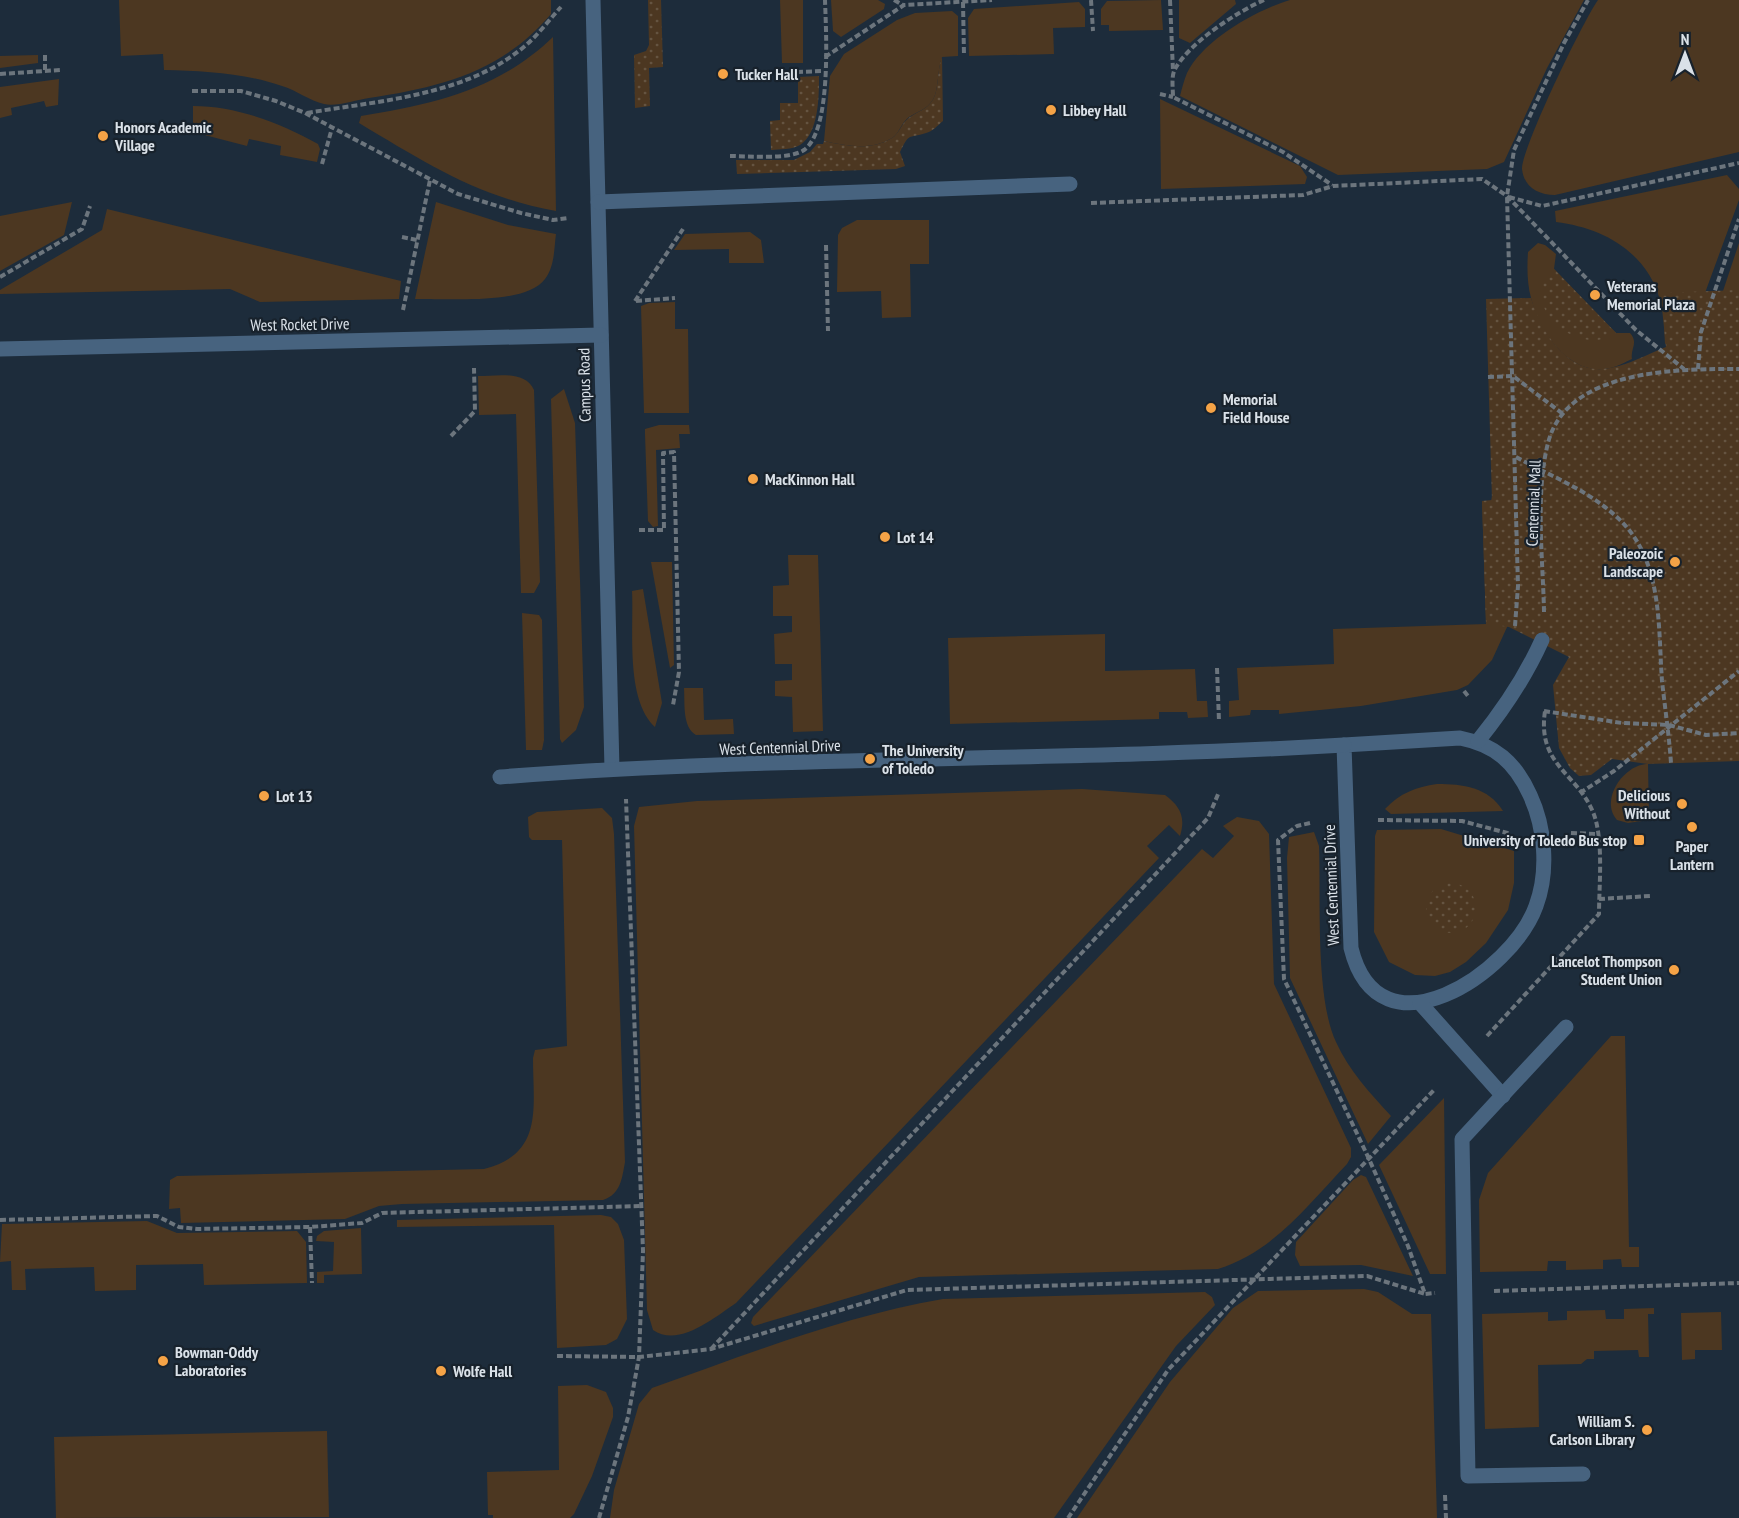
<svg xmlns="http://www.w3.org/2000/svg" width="1739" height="1518" font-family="'PT Sans Narrow',sans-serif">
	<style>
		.built { fill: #1d2c3b }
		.grass { fill: #4c3721 }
		.park { fill: url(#park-dots) }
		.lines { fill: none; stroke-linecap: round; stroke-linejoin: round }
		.path { stroke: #6c757d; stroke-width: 4; stroke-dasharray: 6 3; stroke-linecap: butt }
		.minor { stroke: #47637f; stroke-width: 15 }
		.poi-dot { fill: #f5a346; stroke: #18222c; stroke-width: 2 }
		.labels { text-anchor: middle; stroke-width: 4.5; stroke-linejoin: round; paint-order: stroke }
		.poi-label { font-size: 16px; font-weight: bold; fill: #dae1e8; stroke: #18222c; text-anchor: start }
		.street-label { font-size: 16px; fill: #dae1e8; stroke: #18222c }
	</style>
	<defs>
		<pattern id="park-dots" width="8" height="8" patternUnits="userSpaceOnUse" patternTransform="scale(1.5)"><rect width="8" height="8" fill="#4c3721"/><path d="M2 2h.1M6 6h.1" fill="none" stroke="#655441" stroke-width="1.8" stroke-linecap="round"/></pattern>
	</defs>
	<rect width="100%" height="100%" fill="#18222c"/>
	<rect class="built" x="0" y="0" width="1739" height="1518"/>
	<g class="grass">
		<path d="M119,0H551V14C502,72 441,87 369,98C356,100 336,107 324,104C310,101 296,90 282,86C244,73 204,71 164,70L163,54L121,56Z"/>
		<path d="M780,0H803V63H782Z"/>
		<path d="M831,0H878L885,4L884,9L841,37L833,31Z"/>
		<path d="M1161,0L1163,30L1109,31V25H1101V9L1107,1Z"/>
		<path d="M1179,0H1235L1236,4L1190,43L1179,38Z"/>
		<path d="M1290,0H1584L1547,68L1504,162L1487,169L1338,175L1180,96C1182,88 1184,80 1187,73C1203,40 1256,10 1290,0Z"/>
		<path d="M1598,0H1739V152L1555,195C1538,195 1524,187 1522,169C1521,149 1583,21 1598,0Z"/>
		<path d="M1079,2L1085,9V27L1053,28L1054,54L969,56L968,18L974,9Z"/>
		<path d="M952,11L958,16V56L942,57C937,70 939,92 932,101C927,109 917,112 909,117C901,123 899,134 892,138C871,151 846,146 824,141L830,76L844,54L897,20L915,13Z"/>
		<path d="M553,37L556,211C478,197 426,163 359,123L361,116C434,104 498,90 553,37Z"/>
		<path d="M38,55V63L0,68V56Z"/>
		<path d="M59,79L58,105L46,107L44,101L11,108L12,115L0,118V87Z"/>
		<path d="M1160,99L1300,166L1307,177L1305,184L1161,189Z"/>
		<path d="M193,106C236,106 281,123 318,144L320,149L317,162L280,155L281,146L249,139L247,146L193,132Z"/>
		<path d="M1727,175L1739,189V200L1690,334L1665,344C1664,330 1665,316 1661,302C1647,252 1604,228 1556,222L1555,211Z"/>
		<path d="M72,202L64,235L0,271V216Z"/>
		<path d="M436,202L508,225L556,234C554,248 555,266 545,279C525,306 447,298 415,299Z"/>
		<path d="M107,209L401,281L399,299L260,302L230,289L0,294V290L102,230Z"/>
		<path d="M857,220H929V264H910L911,317L882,318L881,291L837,292L838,235L842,228Z"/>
		<path d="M750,232L761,240L764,263H729V249L674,250L685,234Z"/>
		<path d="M1538,243L1545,245L1556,254L1554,269L1616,333H1630C1639,343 1630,349 1632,359C1625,362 1617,367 1610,368C1571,378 1539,332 1531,298C1527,283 1527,267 1528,252Z"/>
		<path d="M1739,243V350L1713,321Z"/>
		<path d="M675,302V329H688L689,413H644L641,306L649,303Z"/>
		<path d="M478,376C497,376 525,370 534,390L540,582L534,593H521L516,414L479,415Z"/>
		<path d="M564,389L575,423L584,707L576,730L562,743L560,739L551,399Z"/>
		<path d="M659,425H689L690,434H679L680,448L656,450L658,526L653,527L648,521L645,434V429Z"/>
		<path d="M1491,496L1513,614L1492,660L1468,685L1457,690L1361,706L1279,714V710H1251L1250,715L1229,717V701L1239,700L1237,668L1334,664L1333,629L1486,624L1482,501H1491Z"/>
		<path d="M788,555H818L823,731L793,732L792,697L775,696V681L792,680V664H775L774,634L792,632V616H773V586L789,585Z"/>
		<path d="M651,562H672L674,665L670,668Z"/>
		<path d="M643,589L662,703L655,727C625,699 634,629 632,591Z"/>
		<path d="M522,613L539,615L542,620L544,740L542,750H526Z"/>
		<path d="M1105,634V671L1195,669L1197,701H1207L1208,717L1188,718L1187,712H1159V719L950,724L948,638Z"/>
		<path d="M684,688H703L704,720L733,719L734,734L696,735C682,727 685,703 684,688Z"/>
		<path d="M1648,764L1649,820L1628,823L1617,820C1599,800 1624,764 1648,764Z"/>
		<path d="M1437,784C1463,784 1488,787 1503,811L1391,814L1385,809C1400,793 1416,787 1437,784Z"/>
		<path d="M1082,789L1165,795C1180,806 1186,817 1180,836L1169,825L1147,846L1159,858L736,1303C715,1317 679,1348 653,1330L647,1310L634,826L639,807L697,801Z"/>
		<path d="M602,808L612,818L614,834L625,1162C622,1178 621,1194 603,1200L402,1204L379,1206L345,1219L181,1223L180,1208L169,1209L170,1180L177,1176L484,1169C544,1154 533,1108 533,1058L535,1050L567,1046L562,840H532L529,837L528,817L537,812Z"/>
		<path d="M1237,817L1259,821L1269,834L1274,984L1351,1148V1157L1347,1164C1308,1205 1273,1252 1218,1269L919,1277L754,1326L751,1323L753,1317L1202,849L1213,858L1234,836L1223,826Z"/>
		<path d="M1441,829L1514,851V883L1508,910L1486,943L1466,962L1450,972L1435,976L1415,975L1389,962L1374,932L1375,836L1377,830Z"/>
		<path d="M1314,832L1319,846C1321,897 1315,998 1336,1042C1349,1071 1370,1093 1391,1116L1368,1144L1290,978L1287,858L1289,837Z"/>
		<path d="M1611,1036H1625L1629,1247H1639V1267H1622L1621,1259L1603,1260V1269L1566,1270V1261H1548L1547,1271L1480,1272L1479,1200L1488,1173Z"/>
		<path d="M1444,1098L1446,1274H1430L1379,1165Z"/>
		<path d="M1361,1175L1366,1177L1413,1276L1361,1265L1300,1266L1295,1255L1296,1242L1353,1180Z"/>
		<path d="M601,1215L611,1217L618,1224L624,1240L627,1319L617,1339L606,1345L557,1348L554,1225L397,1227V1220Z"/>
		<path d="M147,1221L177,1233L297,1231L306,1242L307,1283L204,1285L203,1264L136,1265V1290L95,1291L94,1267L25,1269L26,1290H12L11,1261L0,1262L2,1224Z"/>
		<path d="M361,1228L362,1274L324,1275V1283H317V1272L333,1271L334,1242L316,1241L317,1236L324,1231Z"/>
		<path d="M1364,1289L1378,1292L1412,1314H1431L1437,1518H1077L1170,1382L1233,1308L1258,1291Z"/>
		<path d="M1205,1292L1212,1297L1215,1305L1176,1346L1054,1518H610L614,1490L639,1404L652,1388C748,1354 843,1316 943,1299Z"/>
		<path d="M1654,1308V1314H1648L1649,1357H1639L1638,1350L1594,1351V1359H1587L1581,1364L1538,1365L1539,1427L1485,1429L1482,1314L1548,1312V1321L1567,1320V1311L1605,1310L1606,1319H1624V1309Z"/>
		<path d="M1721,1312L1722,1350H1695V1359L1682,1360L1681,1313Z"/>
		<path d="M587,1385L606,1392L613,1408V1417L592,1476L574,1514L570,1518H493V1515H488L487,1472L559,1470L558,1386Z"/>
		<path d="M327,1431L329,1517L56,1518L54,1437Z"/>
	</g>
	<g class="park">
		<path d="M648,0H661L663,67L649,68L650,106L635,108L634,55L646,51L649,45Z"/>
		<path d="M942,56L943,121C938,125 932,132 926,133C907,139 910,132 900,152L905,166L896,169L737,174L736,160H794L810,152L817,144H823L824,141C846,146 871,151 892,138C899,134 902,122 910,117C917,112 927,109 932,101C939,92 937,70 942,56Z"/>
		<path d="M819,76C819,96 819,133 800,145C792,150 780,149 771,150L770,121L780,120V103H798V77Z"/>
		<path d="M1554,269L1616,333C1575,361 1514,299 1554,269Z"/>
		<path d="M1739,290V761L1648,764L1612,759L1591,775L1579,776L1570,768L1559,748L1553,685L1569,657L1509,627L1486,624L1482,501L1492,500L1486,299L1531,298C1541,331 1568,377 1610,368C1628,365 1648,354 1666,347L1662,308L1658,293Z"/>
		<circle cx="1451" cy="908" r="25"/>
	</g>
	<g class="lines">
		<g class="path">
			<path d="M894,0L903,5"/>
			<path d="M1091,0L1093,31"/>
			<path d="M1170,0L1173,71"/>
			<path d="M1264,0C1237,12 1190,42 1175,69C1171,76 1173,89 1173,97L1283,152L1332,185"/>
			<path d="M963,2L964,56"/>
			<path d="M45,55V70"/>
			<path d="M825,57L904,5L992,0"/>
			<path d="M797,72L824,71"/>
			<path d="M0,74L60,70"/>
			<path d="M192,91H241L276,101L305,113L458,194L521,213L553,220L568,218"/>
			<path d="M1160,94L1173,97"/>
			<path d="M307,113C377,101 462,96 520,50C536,38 548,21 561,7"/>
			<path d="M730,156C749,156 790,160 804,150C832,130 826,32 825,0"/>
			<path d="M322,164L332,128"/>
			<path d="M1509,197L1542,206L1739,163"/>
			<path d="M1091,203L1303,195L1333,186L1482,179L1507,196L1636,330L1684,369"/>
			<path d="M402,237L417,240"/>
			<path d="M826,245L828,331"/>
			<path d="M0,277L82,229L90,206"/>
			<path d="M635,301L683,229"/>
			<path d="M636,301L675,298"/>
			<path d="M403,310L430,180"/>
			<path d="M1698,369L1701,332L1739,219"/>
			<path d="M1488,377L1513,376L1563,414"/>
			<path d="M451,436L475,411L474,368"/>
			<path d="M1516,457C1552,477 1591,491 1621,521C1663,563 1658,627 1662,681C1665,708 1669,735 1671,763"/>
			<path d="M639,530H664L663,453L674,452L679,672L673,705"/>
			<path d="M1544,612C1543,559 1535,494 1548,443C1567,368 1680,369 1739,369"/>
			<path d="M1515,626L1518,586L1507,196L1514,150L1564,43L1588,0"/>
			<path d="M1217,668L1219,721"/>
			<path d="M1464,691L1468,696"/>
			<path d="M1544,711L1622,723L1669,725L1706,735L1739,733"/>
			<path d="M1580,793L1614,771L1739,671"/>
			<path d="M1378,820L1462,821L1511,834"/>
			<path d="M1310,823L1297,826L1278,840L1284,979L1369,1159L1408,1246L1425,1294L1435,1293"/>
			<path d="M1571,833L1598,834"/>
			<path d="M1599,899L1650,896"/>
			<path d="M1487,1036L1599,914C1599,885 1604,839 1593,812C1576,772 1537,765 1545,711"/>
			<path d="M0,1220L157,1216L179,1227L197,1229L310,1227L362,1223L382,1213L641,1206"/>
			<path d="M310,1227L312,1283"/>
			<path d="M1494,1291L1739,1283"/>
			<path d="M711,1349L1208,818L1219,792"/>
			<path d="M557,1356L639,1357L711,1349L907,1290L1367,1276L1425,1294"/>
			<path d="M1445,1495L1446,1518"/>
			<path d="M599,1518L628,1417L639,1357L643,1251L626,799"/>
			<path d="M1068,1518L1168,1370L1434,1090"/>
		</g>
		<g class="minor">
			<path d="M593,0L612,769"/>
			<path d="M598,202L1070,184"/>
			<path d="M0,349L601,335"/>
			<path d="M1460,738C1495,745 1515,762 1530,795C1545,827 1549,871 1536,906C1512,973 1379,1062 1351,948L1344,745Z"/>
			<path d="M1478,741C1504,709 1525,678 1542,640"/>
			<path d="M500,777C781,755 1063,762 1344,745"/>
			<path d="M1420,1003L1503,1096"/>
			<path d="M1566,1027L1462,1139L1468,1476L1583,1474"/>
		</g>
	</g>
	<g class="poi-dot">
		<circle cx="723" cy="74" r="6"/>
		<circle cx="1051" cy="110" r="6"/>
		<circle cx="103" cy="136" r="6"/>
		<circle cx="1595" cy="295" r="6"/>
		<circle cx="1211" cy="408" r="6"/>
		<circle cx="753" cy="479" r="6"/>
		<circle cx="885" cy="537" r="6"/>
		<circle cx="1675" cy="562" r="6"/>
		<circle cx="870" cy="759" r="6"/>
		<circle cx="264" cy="796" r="6"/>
		<circle cx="1682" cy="804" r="6"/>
		<circle cx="1692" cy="827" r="6"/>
		<rect x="1633" y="834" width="12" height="12" rx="3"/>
		<circle cx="1674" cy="970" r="6"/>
		<circle cx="163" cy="1361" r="6"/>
		<circle cx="441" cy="1371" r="6"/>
		<circle cx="1647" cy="1430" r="6"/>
	</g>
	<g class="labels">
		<g class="poi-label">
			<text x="735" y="80">Tucker Hall</text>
			<text x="1063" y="116">Libbey Hall</text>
			<text x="115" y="133">Honors Academic<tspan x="115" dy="18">Village</tspan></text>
			<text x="1607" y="292">Veterans<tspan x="1607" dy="18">Memorial Plaza</tspan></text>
			<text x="1223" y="405">Memorial<tspan x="1223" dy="18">Field House</tspan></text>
			<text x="765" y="485">MacKinnon Hall</text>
			<text x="897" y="543">Lot 14</text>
			<text x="1663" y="559" text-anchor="end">Paleozoic<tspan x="1663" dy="18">Landscape</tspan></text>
			<text x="882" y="756">The University<tspan x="882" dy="18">of Toledo</tspan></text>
			<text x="1670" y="801" text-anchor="end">Delicious<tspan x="1670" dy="18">Without</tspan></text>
			<text x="276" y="802">Lot 13</text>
			<text x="1627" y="846" text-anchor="end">University of Toledo Bus stop</text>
			<text x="1692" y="852" text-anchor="middle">Paper<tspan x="1692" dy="18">Lantern</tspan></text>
			<text x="1662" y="967" text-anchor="end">Lancelot Thompson<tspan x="1662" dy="18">Student Union</tspan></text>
			<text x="175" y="1358">Bowman-Oddy<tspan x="175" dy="18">Laboratories</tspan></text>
			<text x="453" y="1377">Wolfe Hall</text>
			<text x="1635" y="1427" text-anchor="end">William S.<tspan x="1635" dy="18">Carlson Library</tspan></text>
		</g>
		<g class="street-label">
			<text transform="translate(300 324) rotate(-1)" y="6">West Rocket Drive</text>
			<text transform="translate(584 385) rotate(-91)" y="6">Campus Road</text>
			<text transform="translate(1533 503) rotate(-88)" y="6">Centennial Mall</text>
			<text transform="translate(780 747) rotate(-2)" y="6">West Centennial Drive</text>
			<text transform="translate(1331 885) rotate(-92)" y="6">West Centennial Drive</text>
		</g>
	</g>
	<g transform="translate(1685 54)" stroke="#18222c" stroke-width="4.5" paint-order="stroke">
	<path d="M0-4.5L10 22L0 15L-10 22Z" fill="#dae1e8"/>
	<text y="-9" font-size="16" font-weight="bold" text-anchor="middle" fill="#dae1e8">N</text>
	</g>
</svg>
